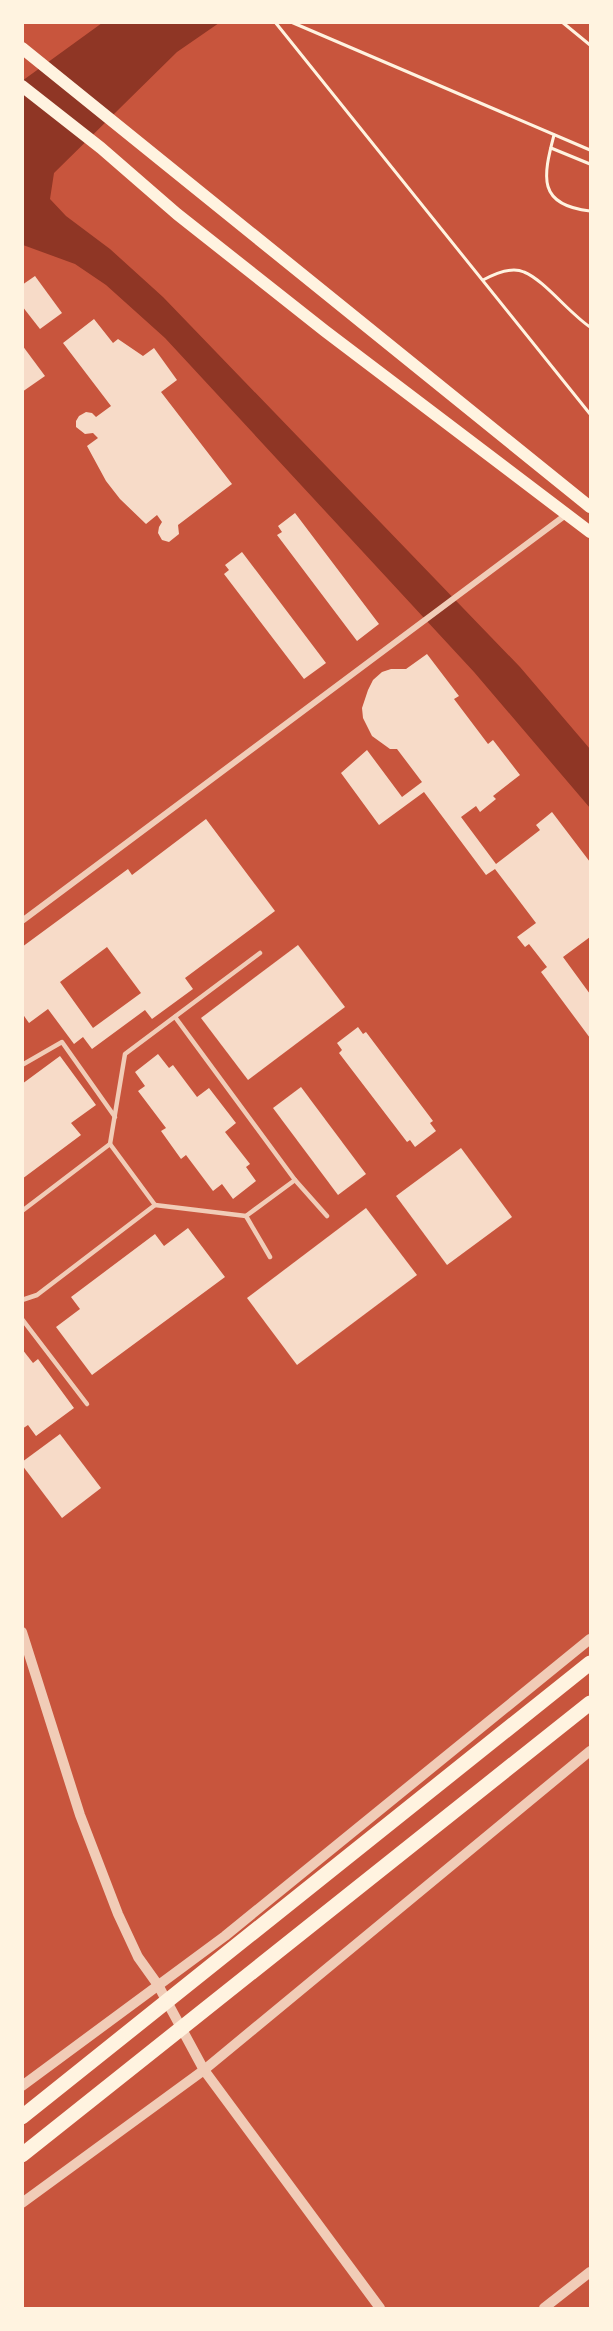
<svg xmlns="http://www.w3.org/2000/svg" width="613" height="2331" font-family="'Fira Sans',sans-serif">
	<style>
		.water { fill: #8f3625 }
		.building { fill: #f7dbc8; fill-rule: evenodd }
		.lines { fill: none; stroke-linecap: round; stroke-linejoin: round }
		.path { stroke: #fff3e0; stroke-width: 3 }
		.service { stroke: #f1ccb7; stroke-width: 4.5 }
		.minor { stroke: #f1ccb7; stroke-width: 6 }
		.tertiary { stroke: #f1ccb7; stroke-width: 10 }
		.secondary { stroke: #fff3e0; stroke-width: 12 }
		.primary { stroke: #fff3e0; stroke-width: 15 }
	</style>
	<rect width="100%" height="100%" fill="#c8553d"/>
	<path class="water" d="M102,23H219L177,52L54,173L50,199L66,216L110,249L163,297L520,667L590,749V808L474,672L165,338L106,285L75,264L23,245L22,81Z"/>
	<g class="building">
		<path d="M35,276L62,313L40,329L22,306V285Z"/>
		<path d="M94,319L113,343L118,339L143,356L154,348L177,380L161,392L232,484L178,525L179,534L169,542L162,540L158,533L159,527L162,522L157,515L146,524L120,499L106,481L87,446L98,438L93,433L85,434L76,427V421L79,416L86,412L92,413L96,417L111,406L63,343Z"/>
		<path d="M22,345L45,376L22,392Z"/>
		<path d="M295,513L379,624L357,641L277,535L282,532L278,526Z"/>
		<path d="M242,552L326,663L304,679L224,574L229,570L225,565Z"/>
		<path d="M427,654L459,696L454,699L488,744L493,740L520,775L493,796L496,799L480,812L476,806L461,817L496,864L540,830L536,825L552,812L590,862V937L563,957L590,994V1038L541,972L547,967L529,944L525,947L517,937L536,923L495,869L486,875L424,792L379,825L341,773L367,750L402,797L422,782L397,749H390L372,736L363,718L362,708L368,690L373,680L382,672L391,669H406Z"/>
		<path d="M206,819L275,911L185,978L193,989L152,1019L145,1010L92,1049L83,1037L74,1044L48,1009L29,1023L22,1013V947L128,869L132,875ZM107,947L141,993L93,1028L60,982Z"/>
		<path d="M298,945L345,1007L248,1080L201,1018Z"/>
		<path d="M358,1027L363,1034L366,1032L433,1121L430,1123L436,1131L415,1147L410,1140L407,1142L339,1053L342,1050L337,1043Z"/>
		<path d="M158,1054L169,1068L173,1065L197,1097L209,1088L236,1123L225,1132L250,1164L246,1167L256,1181L233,1199L222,1184L213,1191L186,1155L181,1159L161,1131L166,1128L138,1091L145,1086L135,1072Z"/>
		<path d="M60,1056L96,1105L71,1123L81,1135L22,1179V1084Z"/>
		<path d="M301,1087L366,1174L338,1195L273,1108Z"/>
		<path d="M461,1148L512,1217L447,1265L396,1196Z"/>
		<path d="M366,1208L417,1275L297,1365L247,1298Z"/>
		<path d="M188,1228L225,1277L92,1375L56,1327L80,1309L71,1297L155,1234L164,1246Z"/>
		<path d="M22,1349L33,1363L38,1359L74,1408L36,1436L28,1425L22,1429Z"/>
		<path d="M60,1434L101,1488L62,1518L22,1465V1462Z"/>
	</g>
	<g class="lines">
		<g class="path">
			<path d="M275,22L590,414"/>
			<path d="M291,22L590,150"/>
			<path d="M562,22L590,45"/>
			<path d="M554,135C543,177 537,205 590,211"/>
			<path d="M551,148L590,164"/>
			<path d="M483,280C494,274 511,266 524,272C544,280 569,313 590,327"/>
		</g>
		<g class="service">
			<path d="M175,1017L295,1180L327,1216"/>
			<path d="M22,1065L62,1042L115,1117"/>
			<path d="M110,1144L125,1054L260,953"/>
			<path d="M155,1205L246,1216L295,1180"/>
			<path d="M22,1211L110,1144L155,1205L37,1295L22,1300"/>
			<path d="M246,1216L270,1257"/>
			<path d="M22,1319L87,1404"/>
		</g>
		<path class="minor" d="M22,921L567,514"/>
		<g class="tertiary">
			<path d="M22,1632L80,1815L118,1914L138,1957L158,1985L204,2070L380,2308"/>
			<path d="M22,2086L225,1936L590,1639"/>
			<path d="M22,2203L204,2070L590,1751"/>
			<path d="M544,2308L590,2272"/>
		</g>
		<g class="secondary">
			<path d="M22,48L590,507"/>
			<path d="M22,86L101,148L177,214L325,331L590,532"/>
		</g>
		<g class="primary">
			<path d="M22,2117L590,1663"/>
			<path d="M22,2155L590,1703"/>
		</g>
	</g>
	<rect width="613" height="2331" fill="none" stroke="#fff3e0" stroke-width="48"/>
</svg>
